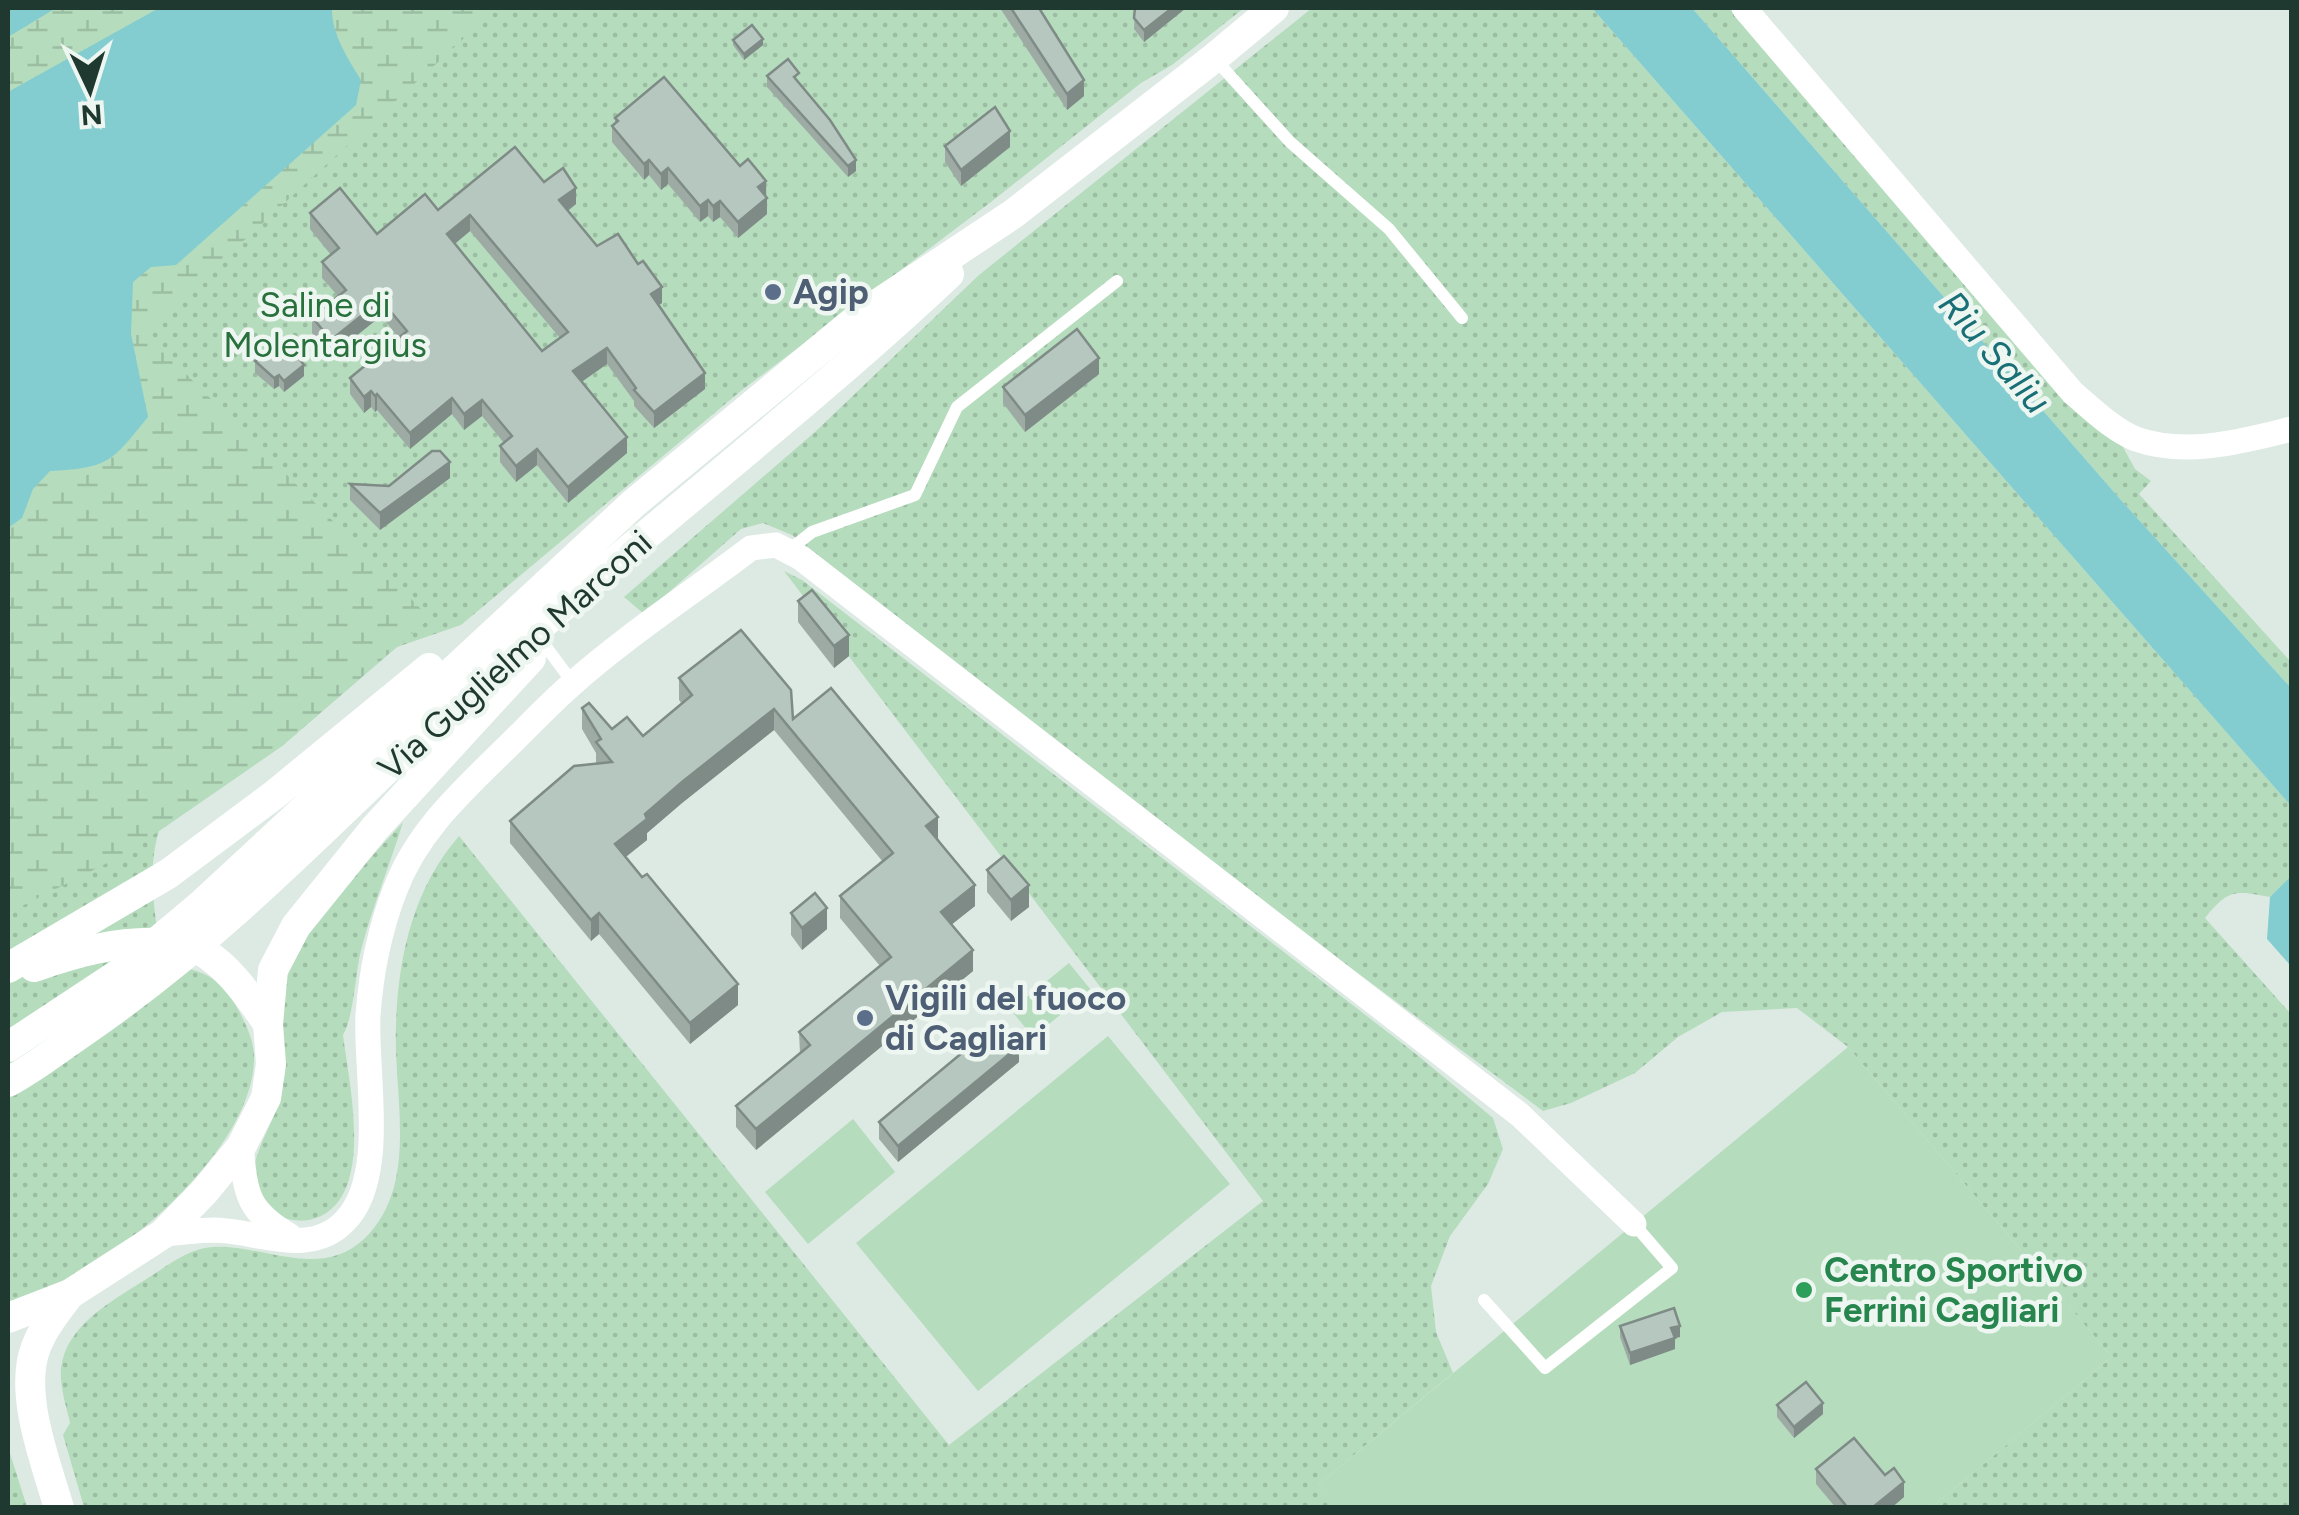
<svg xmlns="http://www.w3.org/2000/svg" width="2299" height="1515" font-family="Figtree,sans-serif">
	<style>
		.grass { fill: url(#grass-dots) }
		.wetland { fill: url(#wetland-marsh) }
		.garden { fill: #b5dcbc }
		.water { fill: #83cdd1 }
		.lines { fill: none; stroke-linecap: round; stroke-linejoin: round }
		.service { stroke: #fff; stroke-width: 12 }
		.minor { stroke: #fff; stroke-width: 25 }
		.secondary { stroke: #fff; stroke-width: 30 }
		.wall { fill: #9daba4; fill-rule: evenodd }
		.shaded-wall { fill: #7f8b86 }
		.building { fill: #b6c7bf; stroke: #7f8b86; stroke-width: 2.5; fill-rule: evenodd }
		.service-dot { fill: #5c6f8a; stroke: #eef6f1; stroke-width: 4 }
		.leisure-dot { fill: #2e9e5b; stroke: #eef6f1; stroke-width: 4 }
		.labels { text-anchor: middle; stroke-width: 9; stroke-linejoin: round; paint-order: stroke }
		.service-label { font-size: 35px; font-weight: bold; fill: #4e5e75; stroke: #eef6f1; text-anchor: start }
		.park-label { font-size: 35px; fill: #28713d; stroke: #eef6f1 }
		.street-label { font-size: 35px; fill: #1f3930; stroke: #eef6f1 }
		.leisure-label { font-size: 35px; font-weight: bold; fill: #27864d; stroke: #eef6f1; text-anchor: start }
		.water-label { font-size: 38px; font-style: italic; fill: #187076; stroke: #eef6f1 }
	</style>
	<defs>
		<pattern id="grass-dots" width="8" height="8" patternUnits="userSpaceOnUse" patternTransform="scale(2.5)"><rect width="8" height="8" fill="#b5dcbc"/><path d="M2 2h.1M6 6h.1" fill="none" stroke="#9bbea2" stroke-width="1.8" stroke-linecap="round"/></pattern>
		<pattern id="wetland-marsh" width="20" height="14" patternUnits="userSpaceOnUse" patternTransform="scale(2.5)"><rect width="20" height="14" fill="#b5dcbc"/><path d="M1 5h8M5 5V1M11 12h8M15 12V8" fill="none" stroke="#9bbea2"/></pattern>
	</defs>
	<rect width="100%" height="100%" fill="#ddeae3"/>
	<g class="grass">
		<path d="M8,8H1244L1172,65L1141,83L991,202L742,390L461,625L397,647L282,746L159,831C146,873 156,917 161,960L158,964C202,969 221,974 242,1017C249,1031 255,1046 254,1061C251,1142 145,1237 78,1273C56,1285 32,1294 8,1302Z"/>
		<path d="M1312,8H1592L2291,806V876L2270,897C2235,890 2228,889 2205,918L2291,1014V1507H1932L2112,1357L1848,1047L1797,1008L1722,1012L1678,1037L1635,1073L1571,1103L1543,1111L1339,959L792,535L763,523L741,529L644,614L624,597L815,432L979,275Z"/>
		<path d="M1692,8H1729L2020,350L2098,429L2123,447L2135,469L2151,481L2139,494L2291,662V688L2120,499Z"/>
		<path d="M784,571L802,580L1416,1054L1493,1118L1503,1149L1488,1184L1450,1236L1431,1286L1436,1332L1453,1373L1319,1484L1338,1507H84L63,1435L70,1423C67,1409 62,1394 61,1379C58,1330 110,1302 145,1280C166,1267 187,1249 212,1247C264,1244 321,1281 365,1238C420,1184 393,1094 396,1026C398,957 413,889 459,836L949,1445L1263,1201Z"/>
		<path d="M403,822C390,865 373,905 361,950C355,975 354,1016 343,1035C349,1085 378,1205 309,1220C292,1223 273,1216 262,1202C238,1170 271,1132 279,1101C288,1065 273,1014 284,979C299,928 367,863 403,822Z"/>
		<path d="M8,1447L27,1507H8Z"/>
	</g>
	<g class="wetland">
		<path d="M56,8H159L8,92V37Z"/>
		<path d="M332,8H497L144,332L430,618L282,746L127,853L8,913V528L22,518L33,489L51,471L76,470L148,417L131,334L133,282L361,80C348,59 331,33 332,8Z"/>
	</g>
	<g class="garden">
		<path d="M1069,963L1091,990L1033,1037L1011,1010Z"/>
		<path d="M1108,1036L1230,1184L978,1391L856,1243Z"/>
		<path d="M1848,1047L2112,1357L1932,1507L1338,1508L1319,1484Z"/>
		<path d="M853,1119L895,1172L808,1244L765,1192Z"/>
	</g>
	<g class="water">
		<path d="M8,8H56L8,37Z"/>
		<path d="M159,8H332C331,33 348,59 361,80L356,105L176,265L151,267L133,282L131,334L148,417C112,461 110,468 50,471L33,489L22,518L8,528V92Z"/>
		<path d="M1592,8H1692L2120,499L2291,688V806Z"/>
		<path d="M2291,876V966L2267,939L2270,897Z"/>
	</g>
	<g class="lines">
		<g class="service">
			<path d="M1214,58L1290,142L1389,229L1462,318"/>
			<path d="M788,551L812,532L915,495L957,407L1117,281"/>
			<path d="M544,644L573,683"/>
			<path d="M1484,1300L1545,1368L1672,1268L1634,1224"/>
		</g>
		<g class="minor">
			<path d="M1744,8L2073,393C2092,409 2113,430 2136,439C2187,457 2242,441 2292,429"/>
			<path d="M241,1147C246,1194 246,1210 290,1236"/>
			<path d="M163,1234C180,1233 198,1230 215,1230C258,1231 310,1258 345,1221C388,1177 365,1073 368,1015C371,974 380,929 395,890C416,834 458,795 500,754C524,731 546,707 571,685C626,636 692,593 751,548L776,545L801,558L1520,1115L1634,1224"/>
		</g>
		<g class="secondary">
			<path d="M34,967C77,952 117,941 162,943C169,943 179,941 186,944C222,956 247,993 268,1024"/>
			<path d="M8,968L168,874L274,795L429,668"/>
			<path d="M8,1047L120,973L202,904L634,503L864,313L1013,214L1214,58L1274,8"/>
			<path d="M8,1082C34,1068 58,1049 83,1032C234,929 357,793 491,670C640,534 801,413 949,274"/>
			<path d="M8,1318L70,1294L163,1234L204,1192L241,1147L266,1098L271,1064L268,1024L273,970L296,926L375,828L531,658"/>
			<path d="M59,1508C46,1463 18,1393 36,1347C43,1328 57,1311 69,1295"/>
		</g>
	</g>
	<g class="wall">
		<path d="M1000,8H1039L1084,96L1067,110Z"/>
		<path d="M1135,8H1186L1144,42L1134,29Z"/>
		<path d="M733,40L763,45L744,60L733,45Z"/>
		<path d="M767,76L799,84L856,171L848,177L767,87Z"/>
		<path d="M615,118L740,166L766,181L767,214L738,238L720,217L713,222L708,216L700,222L668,184L661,190L649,175L644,180L612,142V126L615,124Z"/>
		<path d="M945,146L1010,147L961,186L945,162Z"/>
		<path d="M544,182L576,204L568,211L597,246L662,303L658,305L705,389L654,428L634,406V401L607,364L581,382L627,453L568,503L537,465L516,482L500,462V446L504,443L482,416L464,430L452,414L410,449L377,410L375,412L371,407L364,413L350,394V378L399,338L381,316L331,356L312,333V317L338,296L322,278V262L331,255L310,229V213L377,234L438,210ZM470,231L560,338L542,351L455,244Z"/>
		<path d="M275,355L304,376L284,392L279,386L274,389L255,373V361Z"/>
		<path d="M1099,374L1025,432L1003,403V387Z"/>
		<path d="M450,478L380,530L350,500V484L389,486Z"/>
		<path d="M798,601L849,656L834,668L798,622Z"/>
		<path d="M741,630L793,719L938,838L975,906L952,924L973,971L756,1150L736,1127V1106L800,1054L799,1032L880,966L840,918V896L883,862L774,730L682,803L647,833V840L626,857L738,1005L690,1044L599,934L591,941L510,843V821L596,763V753L582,729V708L612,729L643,736L682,704L679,700V678Z"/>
		<path d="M987,870L1029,907L1011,921L987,892Z"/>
		<path d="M791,913L827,929L802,950L791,935Z"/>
		<path d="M1019,1062L898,1162L879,1139V1122Z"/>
		<path d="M1620,1326L1680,1337L1675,1338V1349L1630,1365L1620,1337Z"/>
		<path d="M1777,1405L1823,1414L1794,1438L1777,1417Z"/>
		<path d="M1816,1469L1904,1497L1891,1508H1836L1816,1484Z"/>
	</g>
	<g class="shaded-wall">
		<path d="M1172,8H1186L1144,42V30Z"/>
		<path d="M763,39V45L744,60V54Z"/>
		<path d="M1084,80V96L1067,110V94Z"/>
		<path d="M1010,131V147L961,186V170Z"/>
		<path d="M649,160V175L644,180V164Z"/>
		<path d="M856,160V171L848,177V166Z"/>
		<path d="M668,168V184L661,190V174Z"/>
		<path d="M766,181V197L758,187Z"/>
		<path d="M576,188V204L559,217V200Z"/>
		<path d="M767,198V214L738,238V222Z"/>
		<path d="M708,200V216L700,222V206Z"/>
		<path d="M720,201V217L713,222V206Z"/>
		<path d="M470,215V231L447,250V234Z"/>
		<path d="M662,287V303L651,310V294Z"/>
		<path d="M381,300V316L331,356V340Z"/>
		<path d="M607,348V364L573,388V371Z"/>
		<path d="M1099,358V374L1025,432V415Z"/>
		<path d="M304,365V376L284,392V381Z"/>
		<path d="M705,373V389L654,428V412Z"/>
		<path d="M279,375V386L274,389V378Z"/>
		<path d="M371,391V407L364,413V397Z"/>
		<path d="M377,394V410L375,412V396Z"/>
		<path d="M452,398V414L410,449V433Z"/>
		<path d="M482,400V416L464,430V414Z"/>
		<path d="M627,437V453L568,503V487Z"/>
		<path d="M537,449V465L516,482V466Z"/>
		<path d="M450,462V478L380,530V513Z"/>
		<path d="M849,635V656L834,668V646Z"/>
		<path d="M774,709V730L682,803L647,833V840L615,865V844L645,814L682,782Z"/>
		<path d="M938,817V838L926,847V826Z"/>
		<path d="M975,885V906L941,933V912Z"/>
		<path d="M1029,885V907L1011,921V900Z"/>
		<path d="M827,908V929L802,950V928Z"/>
		<path d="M599,913V934L591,941V920Z"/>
		<path d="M973,950V971L756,1150V1129Z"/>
		<path d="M738,984V1005L690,1044V1023Z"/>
		<path d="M1019,1046V1062L898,1162V1146Z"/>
		<path d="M1680,1326V1337L1675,1338V1349L1630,1365V1353L1671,1328Z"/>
		<path d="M1823,1403V1414L1794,1438V1427Z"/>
		<path d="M1904,1482V1497L1891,1508H1872Z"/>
	</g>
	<g class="building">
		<path d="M1011,8H1039L1084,80L1067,94Z"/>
		<path d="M1135,8H1172L1144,30L1134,18Z"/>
		<path d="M752,25L763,39L744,54L733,40Z"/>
		<path d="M788,59L799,73L794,77L830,120L856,160L848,166L767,76Z"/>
		<path d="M664,77L740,166L748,159L766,181L758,187L767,198L738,222L720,201L713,206L708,200L700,206L668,168L661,174L649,160L644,164L612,126L618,121L615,118Z"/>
		<path d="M995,107L1010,131L961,170L945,146Z"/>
		<path d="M515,147L544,182L563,168L576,188L559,200L597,246L618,234L638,264L643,261L662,287L651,294L705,373L654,412L634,390L636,388L607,348L573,371L627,437L568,487L537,449L516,466L500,446L512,436L482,400L464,414L452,398L410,433L377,394L375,396L371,391L364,397L350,378L407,331L381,300L331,340L312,317L346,290L322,262L339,248L310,213L340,188L377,234L425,194L438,210ZM470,215L568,332L542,351L447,234Z"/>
		<path d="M1077,329L1099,358L1025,415L1003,387Z"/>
		<path d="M288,344L304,365L284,381L279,375L274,378L255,361L269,348L275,355Z"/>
		<path d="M432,451H440L450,462L380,513L350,484L389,486Z"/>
		<path d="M812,590L849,635L834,646L798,601Z"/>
		<path d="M741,630L791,690L793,719L831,688L938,817L926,826L975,885L941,912L973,950L756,1129L736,1106L810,1045L799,1032L891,957L840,896L893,853L774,709L682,782L645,814L647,819L615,844L642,877L647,874L738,984L690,1023L599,913L591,920L510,821L574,766L612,762L596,742L601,739L582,708L589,703L612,729L627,717L643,736L692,695L679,678Z"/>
		<path d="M1004,856L1029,885L1011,900L987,870Z"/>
		<path d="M815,893L827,908L802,928L791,913Z"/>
		<path d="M999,1022L1019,1046L898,1146L879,1122Z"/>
		<path d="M1674,1308L1680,1326L1671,1328L1675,1338L1630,1353L1620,1326Z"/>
		<path d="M1806,1382L1823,1403L1794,1427L1777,1405Z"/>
		<path d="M1854,1438L1885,1475L1894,1468L1904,1482L1872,1508H1848L1816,1469Z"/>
	</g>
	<g class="service-dot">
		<circle cx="773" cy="292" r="10"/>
		<circle cx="865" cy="1018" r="10"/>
	</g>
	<circle class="leisure-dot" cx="1804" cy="1290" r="10"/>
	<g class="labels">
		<g class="service-label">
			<text x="793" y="304">Agip</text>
			<text x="885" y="1010">Vigili del fuoco<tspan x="885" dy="40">di Cagliari</tspan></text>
		</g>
		<g class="park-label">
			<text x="325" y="317">Saline di<tspan x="325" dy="40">Molentargius</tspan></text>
		</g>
		<g class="street-label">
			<text transform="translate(515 655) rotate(-42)" y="12">Via Guglielmo Marconi</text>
		</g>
		<g class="leisure-label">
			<text x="1824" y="1282">Centro Sportivo<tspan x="1824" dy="40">Ferrini Cagliari</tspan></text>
		</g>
		<g class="water-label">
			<text transform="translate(1995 352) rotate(49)" y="13">Riu Saliu</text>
		</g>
	</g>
	<rect width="2299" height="1515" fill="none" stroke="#1f3930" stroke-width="20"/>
	<g transform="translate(90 90) rotate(176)" stroke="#eef6f1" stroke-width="8" paint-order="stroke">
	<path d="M0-8L18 38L0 25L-18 38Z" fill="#1f3930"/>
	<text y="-15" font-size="28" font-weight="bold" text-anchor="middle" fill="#1f3930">N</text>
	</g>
</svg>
